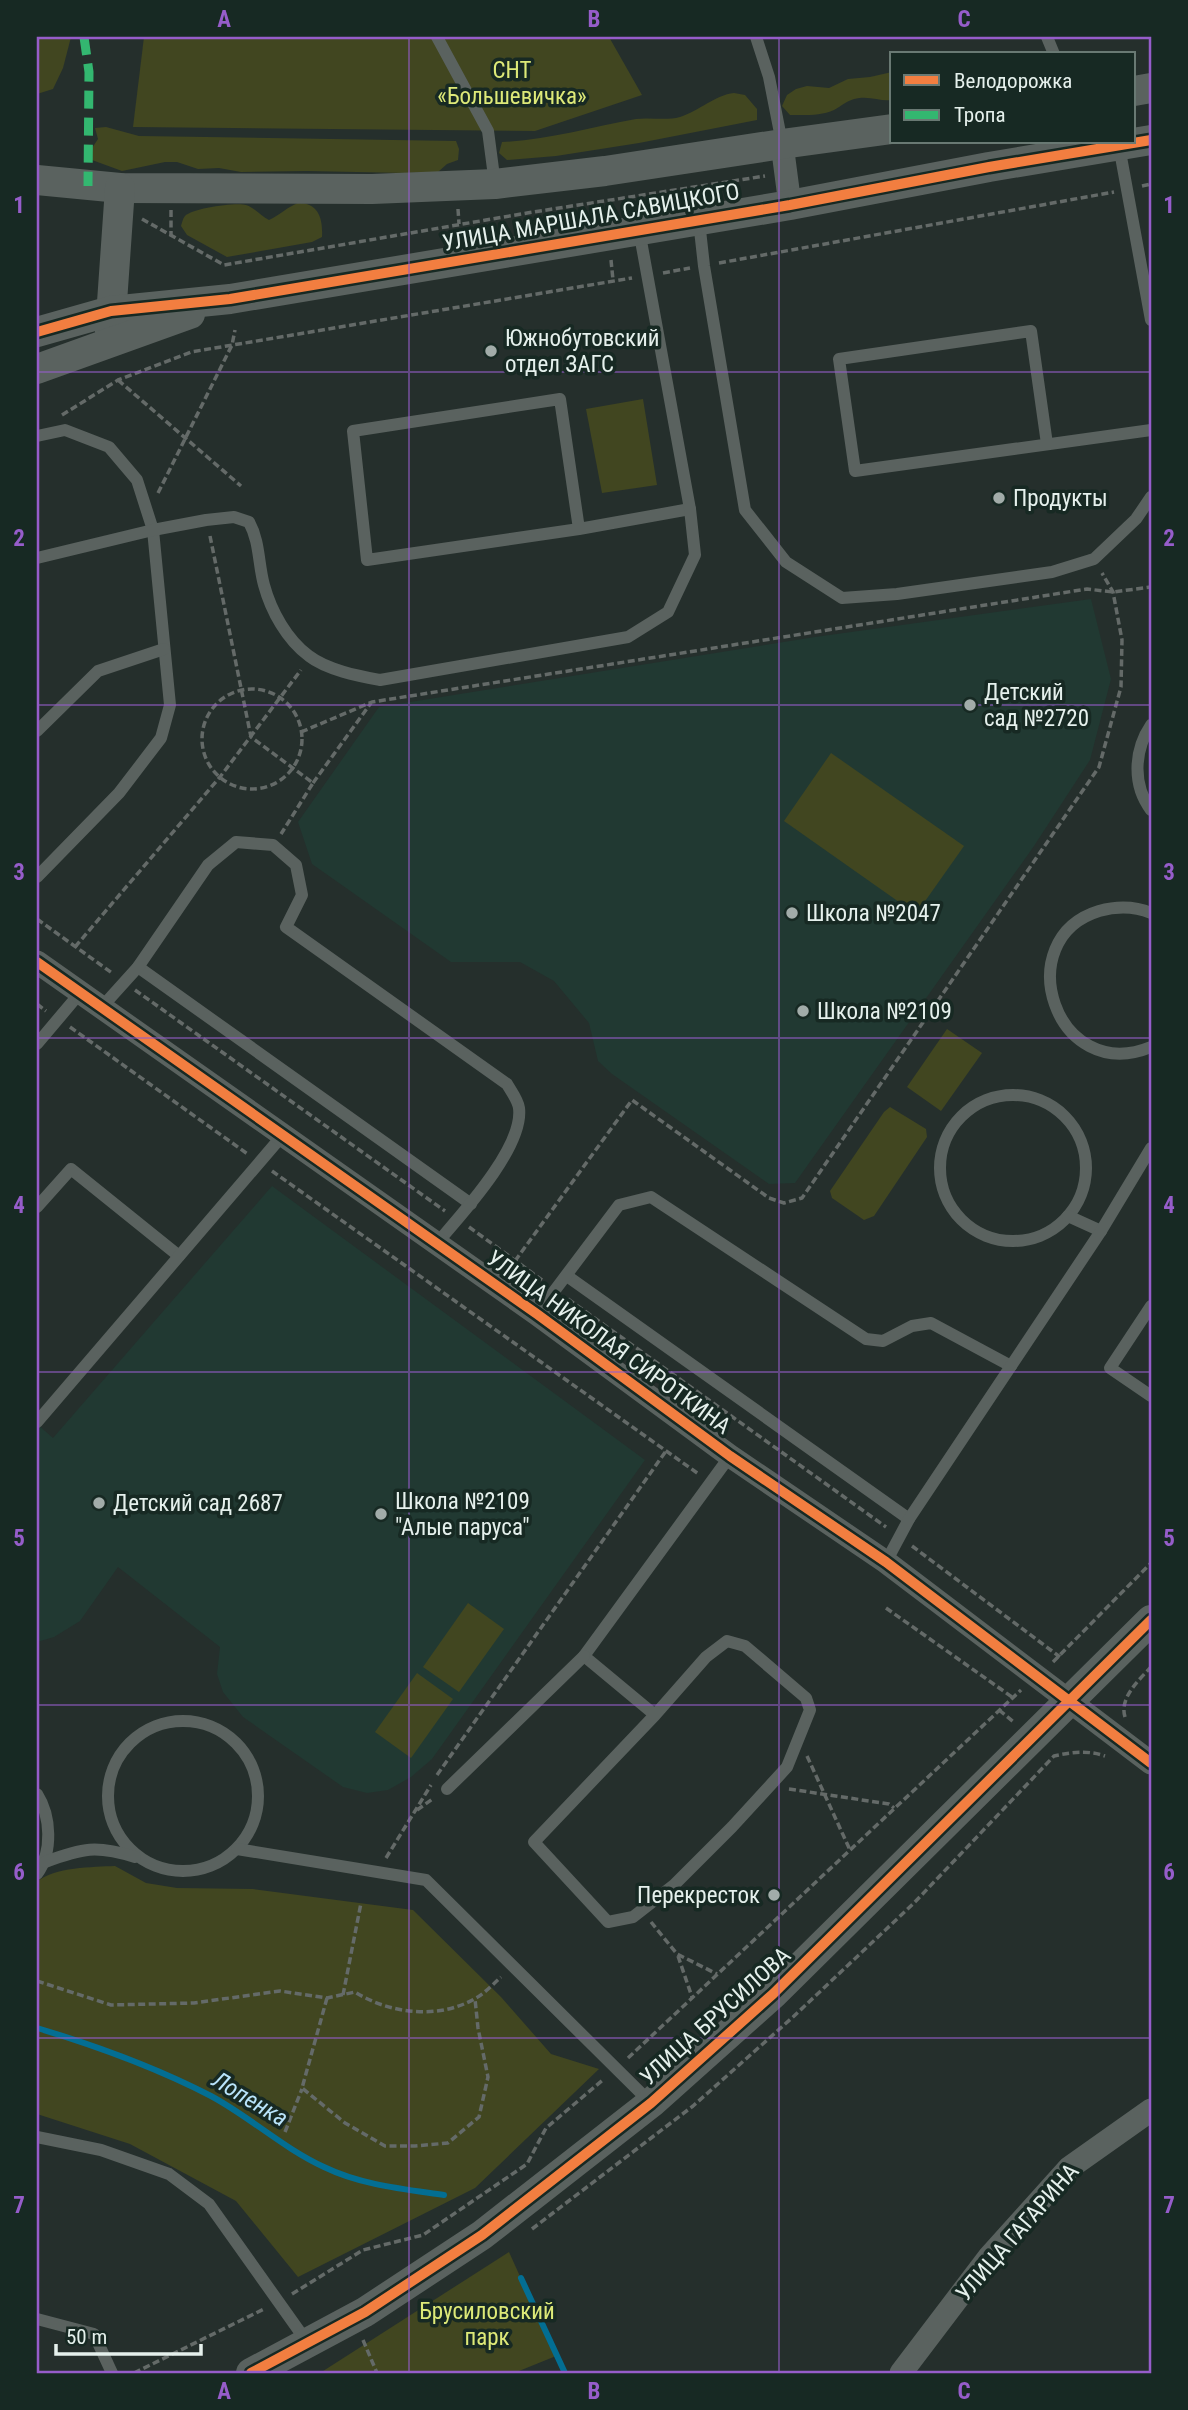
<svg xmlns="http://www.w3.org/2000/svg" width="1188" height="2410" font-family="'Roboto Condensed',sans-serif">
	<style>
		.built { fill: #213932 }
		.green { fill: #414620 }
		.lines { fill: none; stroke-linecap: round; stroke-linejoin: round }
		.stream { stroke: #036e93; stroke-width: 6 }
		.path { stroke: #646a68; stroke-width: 3.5; stroke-dasharray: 7 3.5; stroke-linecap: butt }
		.service { stroke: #5a625f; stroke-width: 12 }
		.minor { stroke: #5a625f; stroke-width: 23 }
		.tertiary { stroke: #5a625f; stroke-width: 30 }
		.quiet { stroke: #33b770; stroke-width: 9; stroke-dasharray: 18 9; stroke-linecap: butt }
		.cycleway-casing { stroke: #172923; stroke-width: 15 }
		.cycleway { stroke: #f27e40; stroke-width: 10 }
		.grid { fill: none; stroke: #965dca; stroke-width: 2; stroke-opacity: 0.55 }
		.poi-dot { fill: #a2aca9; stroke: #172923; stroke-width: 2.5 }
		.labels { text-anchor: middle; stroke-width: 7; stroke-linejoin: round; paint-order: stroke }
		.park-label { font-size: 23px; fill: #dde978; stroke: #172923 }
		.street-label { font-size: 23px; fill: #e5f0ec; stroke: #172923 }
		.poi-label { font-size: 23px; fill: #e5f0ec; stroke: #172923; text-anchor: start }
		.water-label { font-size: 24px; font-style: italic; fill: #b9e4fb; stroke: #172923 }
		.neatline { fill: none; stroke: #965dca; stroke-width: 2.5 }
		.grid-label { font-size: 23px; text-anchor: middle; font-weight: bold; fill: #965dca }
	</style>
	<rect width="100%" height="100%" fill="#252f2c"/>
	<g class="built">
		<path d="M1091,599L1111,679L1090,760L1034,846L795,1183L769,1184L612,1074L598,1061L589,1023L554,981L520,962H451L312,864L298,822L379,707L815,637Z"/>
		<path d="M272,1186L645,1460L432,1759L411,1777L388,1790L367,1793L343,1787L243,1717L223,1692L217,1674L220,1647L118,1567L80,1621L54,1637L37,1642V1424L53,1438Z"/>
	</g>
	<g class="green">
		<path d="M37,37H71L63,68L53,89L37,94Z"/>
		<path d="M144,37H609L642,95L535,131L133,127Z"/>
		<path d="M892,72V100C880,102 870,95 854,99C847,101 841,106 834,110C821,116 805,115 790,115L782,106L787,95L796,89L807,86L829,88L848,79L870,77Z"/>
		<path d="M734,93L745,95L757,109V120L639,143L556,156L507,160L499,153L502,142C547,140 592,127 636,119C651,117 666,121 680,117C699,111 715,95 734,93Z"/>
		<path d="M106,127L139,136L456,141L459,149L458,160L447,164L438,172L406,173L307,171L241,172L219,168L198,169L177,162H165L122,171L92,160V148L98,139L95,128Z"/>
		<path d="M298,203C319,203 323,219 322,237L312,242L227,257L187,235L181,226C182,223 183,218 185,216C192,208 237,202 246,205C255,208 261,216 269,220C280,215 287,207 298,203Z"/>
		<path d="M643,399L657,485L602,493L586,409Z"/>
		<path d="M831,753L964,846L916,914L784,821Z"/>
		<path d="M947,1029L982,1053L941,1111L907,1087Z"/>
		<path d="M890,1107L926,1129L927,1137L874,1216L864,1220L832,1198L830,1191L884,1112Z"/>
		<path d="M468,1603L504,1629L459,1692L423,1667Z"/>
		<path d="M417,1673L453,1699L411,1758L375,1732Z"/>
		<path d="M115,1866L146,1883L177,1888L253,1889L413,1910L501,1997L551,2054L599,2069L475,2188L298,2277L236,2201L130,2144L37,2114V1882C54,1867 93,1867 115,1866Z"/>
		<path d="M509,2252L556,2356L514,2373H320Z"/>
	</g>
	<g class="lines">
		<g class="stream">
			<path d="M37,2028C97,2046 155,2067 211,2096C250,2117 283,2148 324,2167C361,2185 403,2189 444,2195"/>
			<path d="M521,2278L565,2373"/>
		</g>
		<g class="path">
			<path d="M1142,186L1151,184"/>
			<path d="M458,209L459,224"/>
			<path d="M171,210V236"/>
			<path d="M142,219L224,265L527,213L765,176"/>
			<path d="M611,260L613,280"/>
			<path d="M719,263L1114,192"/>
			<path d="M663,273L690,268"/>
			<path d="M118,380L241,486"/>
			<path d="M62,415L118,380L191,352L632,278"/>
			<path d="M158,493L232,345L235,330"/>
			<path d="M210,536L251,737L313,783L281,834"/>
			<circle cx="252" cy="739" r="50"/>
			<path d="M301,732L372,702L1087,589L1113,592L1151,587"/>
			<path d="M313,783L371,703"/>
			<path d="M37,919L112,973"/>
			<path d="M75,947L220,777L301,670"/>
			<path d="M135,990L445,1211"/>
			<path d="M37,1004L46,1011"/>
			<path d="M70,1027L249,1155"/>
			<path d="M272,1171L700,1475"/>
			<path d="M469,1227L542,1280"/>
			<path d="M515,1261L632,1100L769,1198L784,1203L802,1198L1099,767L1121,687L1122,640L1113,592L1102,573"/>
			<path d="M568,1299L886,1527"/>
			<path d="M912,1546L1060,1657"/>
			<path d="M886,1608L1012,1697"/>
			<path d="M1053,1662L1151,1563"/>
			<path d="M999,1710L1015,1723"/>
			<path d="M1125,1717C1119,1698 1139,1680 1151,1667"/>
			<path d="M807,1756L850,1850"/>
			<path d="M437,1775L666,1451"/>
			<path d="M789,1789L889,1804L894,1808"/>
			<path d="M417,1810L434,1798"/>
			<path d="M386,1858L431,1785"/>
			<path d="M651,1922L677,1954L717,1974"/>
			<path d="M678,1956L692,1997"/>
			<path d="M37,1981L111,2005L194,2003L280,1991L327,1998L355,1992C390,2014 439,2020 476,1998C485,1993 493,1984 501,1977"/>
			<path d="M343,1995L361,1903"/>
			<path d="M327,1998L302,2088L345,2123L385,2146H415L448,2143L479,2117L488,2077L478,2028L475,1999"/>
			<path d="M628,2058L1021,1690"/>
			<path d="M285,2132L302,2089"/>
			<path d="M532,2229L693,2106L793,2017L914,1903L1054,1756C1073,1752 1087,1750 1105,1756"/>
			<path d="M292,2294L363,2250L423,2235L527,2164L546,2128L604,2079"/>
			<path d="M363,2340L377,2373"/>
			<path d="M134,2373L264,2309"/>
		</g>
		<g class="service">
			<path d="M437,37L488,131L495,184"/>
			<path d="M756,37L769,77L782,143"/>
			<path d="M1047,37L1054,54"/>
			<path d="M1119,146L1151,320"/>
			<path d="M699,221L704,266L745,510L786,562L842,598L897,594L1052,572L1094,559L1136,519L1151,497"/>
			<path d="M37,436L65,430L109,447L137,480L153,530L170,705L161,738L119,793L37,877"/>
			<path d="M1047,444L1031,331L839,359L855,471L1151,430"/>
			<path d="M579,529L560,399L353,431L367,560L579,529L690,509"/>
			<path d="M37,558L153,530L206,520L234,517L249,522C260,542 258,563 264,585C271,611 287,640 309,656C327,670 359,676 380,680L628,637L668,612L695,555L690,509L639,230"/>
			<path d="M1151,725C1134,750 1132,785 1151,810"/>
			<path d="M37,731L98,671L164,649"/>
			<path d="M1151,913C1134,906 1117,906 1099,911C1008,939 1055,1086 1151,1047"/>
			<path d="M138,967L471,1204"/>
			<path d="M101,1008L138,967L208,865L236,842L273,845L296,865L302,895L286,927L507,1084C511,1091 518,1100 519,1108C524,1147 462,1214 437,1243"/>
			<path d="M37,1044L80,993"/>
			<circle cx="1013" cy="1168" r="73"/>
			<path d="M37,1207L71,1169L179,1256"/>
			<path d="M1068,1216L1101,1231"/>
			<path d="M567,1276L909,1519"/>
			<path d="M1151,1306L1110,1368L1151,1396"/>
			<path d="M537,1314L619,1205L651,1197L866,1339L883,1341L912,1326L931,1323L1011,1366"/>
			<path d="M37,1422L282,1136"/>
			<path d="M886,1562L909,1519L1101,1231L1151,1148"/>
			<path d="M655,1715L534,1842L608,1922L633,1917L674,1885L732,1827L787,1767L810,1710L806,1698L745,1646L727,1641L706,1657L655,1715L584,1656L730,1456"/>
			<circle cx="183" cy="1796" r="75"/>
			<path d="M447,1789L584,1656"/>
			<path d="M37,1794C51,1816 53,1852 37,1874"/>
			<path d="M237,1849L426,1880L651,2103"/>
			<path d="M45,1862C83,1848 96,1845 135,1857"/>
			<path d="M37,2137L101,2150L169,2174L209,2204L307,2342"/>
			<path d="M37,2319L94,2334L112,2373"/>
		</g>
		<g class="minor">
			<path d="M782,144L790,205"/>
			<path d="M37,962L537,1314L730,1456L886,1562L1151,1763"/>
			<path d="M901,2373L989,2257L1069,2168L1151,2110"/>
		</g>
		<g class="tertiary">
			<path d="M1134,91L1151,88"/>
			<path d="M37,180L120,188L372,189L495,184L605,171L782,144L892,129"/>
			<path d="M110,331L120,188"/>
			<path d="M37,332L111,311L230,299L790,205L989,167L1151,140"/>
			<path d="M37,369L190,314"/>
			<path d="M251,2373L365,2312L482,2235L651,2103L773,1994L1151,1620"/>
		</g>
		<path class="quiet" d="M84,37L89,72L88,186"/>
		<g class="cycleway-casing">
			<g id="cycleway">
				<path d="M37,332L111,311L230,299L790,205L989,167L1151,140"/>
				<path d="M37,962L537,1314L730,1456L886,1562L1151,1763"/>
				<path d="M251,2373L365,2312L482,2235L651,2103L773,1994L1151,1620"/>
			</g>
		</g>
		<use href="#cycleway" class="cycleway"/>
	</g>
	<path class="grid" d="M409,37V2373M779,37V2373M37,372H1151M37,705H1151M37,1038H1151M37,1372H1151M37,1705H1151M37,2038H1151"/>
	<g class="poi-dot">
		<circle cx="491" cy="351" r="7"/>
		<circle cx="999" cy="498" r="7"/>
		<circle cx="970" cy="705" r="7"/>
		<circle cx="792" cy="913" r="7"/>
		<circle cx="803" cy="1011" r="7"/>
		<circle cx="99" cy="1503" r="7"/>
		<circle cx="381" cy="1514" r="7"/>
		<circle cx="774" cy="1895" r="7"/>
	</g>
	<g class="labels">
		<g class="park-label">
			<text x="512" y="78">СНТ<tspan x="512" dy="26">«Большевичка»</tspan></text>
			<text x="487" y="2319">Брусиловский<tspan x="487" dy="26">парк</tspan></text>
		</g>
		<g class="street-label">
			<text transform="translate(591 217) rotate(-10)" y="8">УЛИЦА МАРШАЛА САВИЦКОГО</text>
			<text transform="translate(609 1342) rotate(36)" y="8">УЛИЦА НИКОЛАЯ СИРОТКИНА</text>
			<text transform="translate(715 2016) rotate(-42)" y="8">УЛИЦА БРУСИЛОВА</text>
			<text transform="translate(1017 2232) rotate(-49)" y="8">УЛИЦА ГАГАРИНА</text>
		</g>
		<g class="poi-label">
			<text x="505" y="346">Южнобутовский<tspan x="505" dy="26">отдел ЗАГС</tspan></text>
			<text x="1013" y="506">Продукты</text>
			<text x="984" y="700">Детский<tspan x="984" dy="26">сад №2720</tspan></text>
			<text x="806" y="921">Школа №2047</text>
			<text x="817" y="1019">Школа №2109</text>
			<text x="395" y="1509">Школа №2109<tspan x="395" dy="26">"Алые паруса"</tspan></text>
			<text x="113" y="1511">Детский сад 2687</text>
			<text x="760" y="1903" text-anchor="end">Перекресток</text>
		</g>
		<g class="water-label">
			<text transform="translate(250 2099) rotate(31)" y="8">Лопенка</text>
		</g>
	</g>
	<rect width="1188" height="2410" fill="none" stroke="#172923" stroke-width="77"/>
	<rect x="890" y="52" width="245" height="91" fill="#172923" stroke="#697973" stroke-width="2"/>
	<rect x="904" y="75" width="35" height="10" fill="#f27e40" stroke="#697973" stroke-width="2"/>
	<text x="954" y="88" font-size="21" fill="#e5f0ec">Велодорожка</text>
	<rect x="904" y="110" width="35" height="10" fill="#33b770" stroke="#697973" stroke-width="2"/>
	<text x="954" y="122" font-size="21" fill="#e5f0ec">Тропа</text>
	<path d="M56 2344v10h145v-10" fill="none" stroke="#e5f0ec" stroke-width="3.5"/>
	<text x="66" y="2344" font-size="21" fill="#e5f0ec" stroke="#172923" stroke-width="5" paint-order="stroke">50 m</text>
	<rect x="38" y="38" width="1112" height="2334" class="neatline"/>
	<g class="grid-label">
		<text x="224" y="27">A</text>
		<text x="594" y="27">B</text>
		<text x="964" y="27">C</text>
		<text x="19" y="213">1</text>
		<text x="1169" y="213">1</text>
		<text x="19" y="546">2</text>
		<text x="1169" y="546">2</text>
		<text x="19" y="880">3</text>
		<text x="1169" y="880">3</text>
		<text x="19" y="1213">4</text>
		<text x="1169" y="1213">4</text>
		<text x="19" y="1546">5</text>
		<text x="1169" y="1546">5</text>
		<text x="19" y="1880">6</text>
		<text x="1169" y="1880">6</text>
		<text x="19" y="2213">7</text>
		<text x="1169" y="2213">7</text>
		<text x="224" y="2399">A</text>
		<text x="594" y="2399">B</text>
		<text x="964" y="2399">C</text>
	</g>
</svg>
